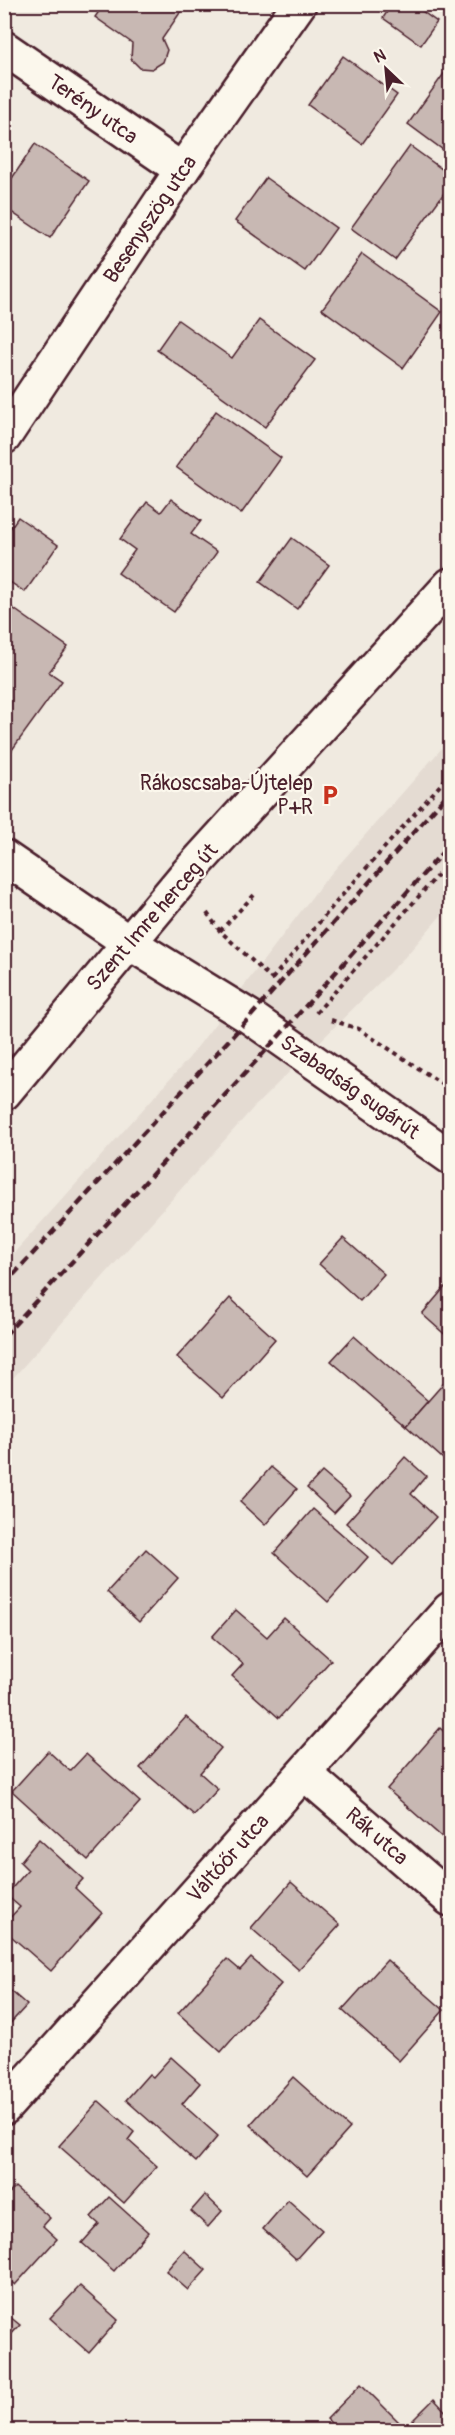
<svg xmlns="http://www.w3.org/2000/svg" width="455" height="2435" font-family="Pangolin,sans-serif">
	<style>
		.built { fill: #e4dbd2 }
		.building { fill: #c8b8b3; stroke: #4a1f2b; stroke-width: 1.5 }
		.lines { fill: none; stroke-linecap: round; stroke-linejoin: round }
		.minor-casing { stroke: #4a1f2b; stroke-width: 38 }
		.path { stroke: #4a1f2b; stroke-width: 4; stroke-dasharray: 4.5 4.5; stroke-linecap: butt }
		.minor { stroke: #fbf7ec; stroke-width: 33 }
		.rail { stroke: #4a1f2b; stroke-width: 4.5; stroke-dasharray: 9 4.5; stroke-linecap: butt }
		.labels { text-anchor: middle; stroke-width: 4.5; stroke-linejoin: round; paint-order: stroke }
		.street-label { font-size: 21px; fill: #4a1f2b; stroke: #fbf7ec }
		.poi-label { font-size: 21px; fill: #4a1f2b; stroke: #fbf7ec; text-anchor: end }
	</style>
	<rect width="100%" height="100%" fill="#f0eae0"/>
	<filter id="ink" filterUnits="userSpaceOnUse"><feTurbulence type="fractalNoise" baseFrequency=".0167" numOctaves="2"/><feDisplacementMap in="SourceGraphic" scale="12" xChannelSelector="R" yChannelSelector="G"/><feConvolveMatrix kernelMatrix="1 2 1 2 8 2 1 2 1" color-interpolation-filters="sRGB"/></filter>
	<g filter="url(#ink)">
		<path class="built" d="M450,739V905L405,957L254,1107L5,1387V1263L189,1058L321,885Z"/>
		<g class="building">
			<path d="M104,4H186L162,39L167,50L163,62L152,69L140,68L131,59L132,43L95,17Z"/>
			<path d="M392,4H412L437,22L421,45L383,18Z"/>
			<path d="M343,56L397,95L362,144L308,105Z"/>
			<path d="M450,65V155L408,124Z"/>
			<path d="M35,144L89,181L50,238L4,207V190Z"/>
			<path d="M410,146L450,175V185L395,260L351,228Z"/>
			<path d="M266,178L336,228L305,271L235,221Z"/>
			<path d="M362,254L442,312L403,368L322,309Z"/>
			<path d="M178,320L232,358L259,320L315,360L265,427L157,350Z"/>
			<path d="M216,411L281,458L241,514L176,467Z"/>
			<path d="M171,499L201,521L191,534L217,552L174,612L118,573L135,550L120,539L147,502L161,512Z"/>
			<path d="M18,517L58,545L25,592L4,578V537Z"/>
			<path d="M292,538L329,565L297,609L260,582Z"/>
			<path d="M4,602L68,647L49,672L62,681L4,761Z"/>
			<path d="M343,1238L384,1274L360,1301L319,1264Z"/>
			<path d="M450,1281V1339L422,1314Z"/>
			<path d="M230,1298L275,1339L223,1398L177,1357Z"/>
			<path d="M354,1336L428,1401L406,1426L331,1361Z"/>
			<path d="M450,1376V1465L406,1426Z"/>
			<path d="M405,1457L426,1476L411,1494L436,1517L393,1565L346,1523Z"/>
			<path d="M271,1467L297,1489L265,1525L240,1502Z"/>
			<path d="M322,1472L350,1496L334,1513L307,1488Z"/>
			<path d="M313,1509L368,1557L328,1602L274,1553Z"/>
			<path d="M146,1549L178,1578L139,1622L107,1592Z"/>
			<path d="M236,1610L267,1637L284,1618L331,1660L279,1718L232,1676L243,1664L212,1637Z"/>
			<path d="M186,1717L221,1748L200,1773L218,1789L194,1815L140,1768Z"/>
			<path d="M440,1728L450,1737V1844L387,1789Z"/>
			<path d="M48,1751L70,1771L86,1754L140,1802L88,1860L12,1791Z"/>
			<path d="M39,1839L83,1879L75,1888L102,1913L51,1971L4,1930V1924L20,1907L6,1895L28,1870L20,1862Z"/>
			<path d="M291,1882L340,1925L299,1970L251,1928Z"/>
			<path d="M251,1958L281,1984L221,2052L178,2013L227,1959L240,1970Z"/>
			<path d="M387,1960L444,2010L399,2061L342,2010Z"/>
			<path d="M4,1985L27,2005L4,2030Z"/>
			<path d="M171,2057L200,2083L182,2104L218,2136L196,2162L126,2100L149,2074L153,2077Z"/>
			<path d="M293,2077L350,2128L307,2176L250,2125Z"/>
			<path d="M99,2101L134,2132L128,2140L157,2166L124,2203L59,2146Z"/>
			<path d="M15,2187L50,2218L43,2226L57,2239L15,2285L4,2276V2199Z"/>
			<path d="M205,2195L222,2211L208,2227L191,2211Z"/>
			<path d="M109,2197L148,2232L114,2271L82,2243L99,2224L91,2217Z"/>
			<path d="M288,2200L322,2230L296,2259L263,2229Z"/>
			<path d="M184,2250L206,2270L188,2290L166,2271Z"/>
			<path d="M80,2286L118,2320L89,2353L50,2318Z"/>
			<path d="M4,2312L20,2325L4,2342Z"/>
			<path d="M361,2384L405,2428L434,2399L450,2416V2429L338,2430L327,2419Z"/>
		</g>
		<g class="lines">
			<g class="minor-casing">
				<g id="minor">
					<path d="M4,48L182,170"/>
					<path d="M4,437L182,170L299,4"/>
					<path d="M4,857L128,942L250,1017L450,1157"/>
					<path d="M4,1093L184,877L450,585"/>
					<path d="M304,1773L450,1899"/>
					<path d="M4,2108L450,1609"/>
				</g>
			</g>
			<g class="path">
				<path d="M207,913L220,931L273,980"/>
				<path d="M220,931L255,894"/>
				<path d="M272,979L338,900L450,774"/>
				<path d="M316,1013L450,861"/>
				<path d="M331,1020L359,1029L450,1089"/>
			</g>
			<use href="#minor" class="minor"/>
			<g class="rail">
				<path d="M4,1285L250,1017L450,791"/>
				<path d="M4,1336L279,1036L450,844"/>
			</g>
		</g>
	</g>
	<defs>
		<g id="parking-bare" transform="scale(1.62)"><path d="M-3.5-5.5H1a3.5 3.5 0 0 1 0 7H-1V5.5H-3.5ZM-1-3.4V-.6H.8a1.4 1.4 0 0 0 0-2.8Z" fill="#c8321e" stroke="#fbf7ec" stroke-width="2.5" paint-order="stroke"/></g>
	</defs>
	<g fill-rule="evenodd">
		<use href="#parking-bare" x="330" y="795"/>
	</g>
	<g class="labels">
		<g class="street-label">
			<text transform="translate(93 109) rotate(35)" y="7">Terény utca</text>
			<text transform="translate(150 219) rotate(-56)" y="7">Besenyszög utca</text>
			<text transform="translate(152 917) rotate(-49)" y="7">Szent Imre herceg út</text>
			<text transform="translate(350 1087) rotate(35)" y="7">Szabadság sugárút</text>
			<text transform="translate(377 1836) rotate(41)" y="7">Rák utca</text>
			<text transform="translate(228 1858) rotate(-48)" y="7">Váltóőr utca</text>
		</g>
		<g class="poi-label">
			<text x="313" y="790">Rákoscsaba-Újtelep<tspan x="313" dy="24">P+R</tspan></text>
		</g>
	</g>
	<rect width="455" height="2435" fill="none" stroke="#fbf7ec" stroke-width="24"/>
	<rect x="12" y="12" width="431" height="2411" fill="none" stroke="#4a1f2b" stroke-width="2" filter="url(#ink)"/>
	<g transform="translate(386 69) rotate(334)" stroke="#fbf7ec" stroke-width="4.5" paint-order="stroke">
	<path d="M0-4.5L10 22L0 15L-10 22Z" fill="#4a1f2b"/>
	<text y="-9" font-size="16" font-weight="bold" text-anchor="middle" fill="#4a1f2b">N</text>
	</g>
</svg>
